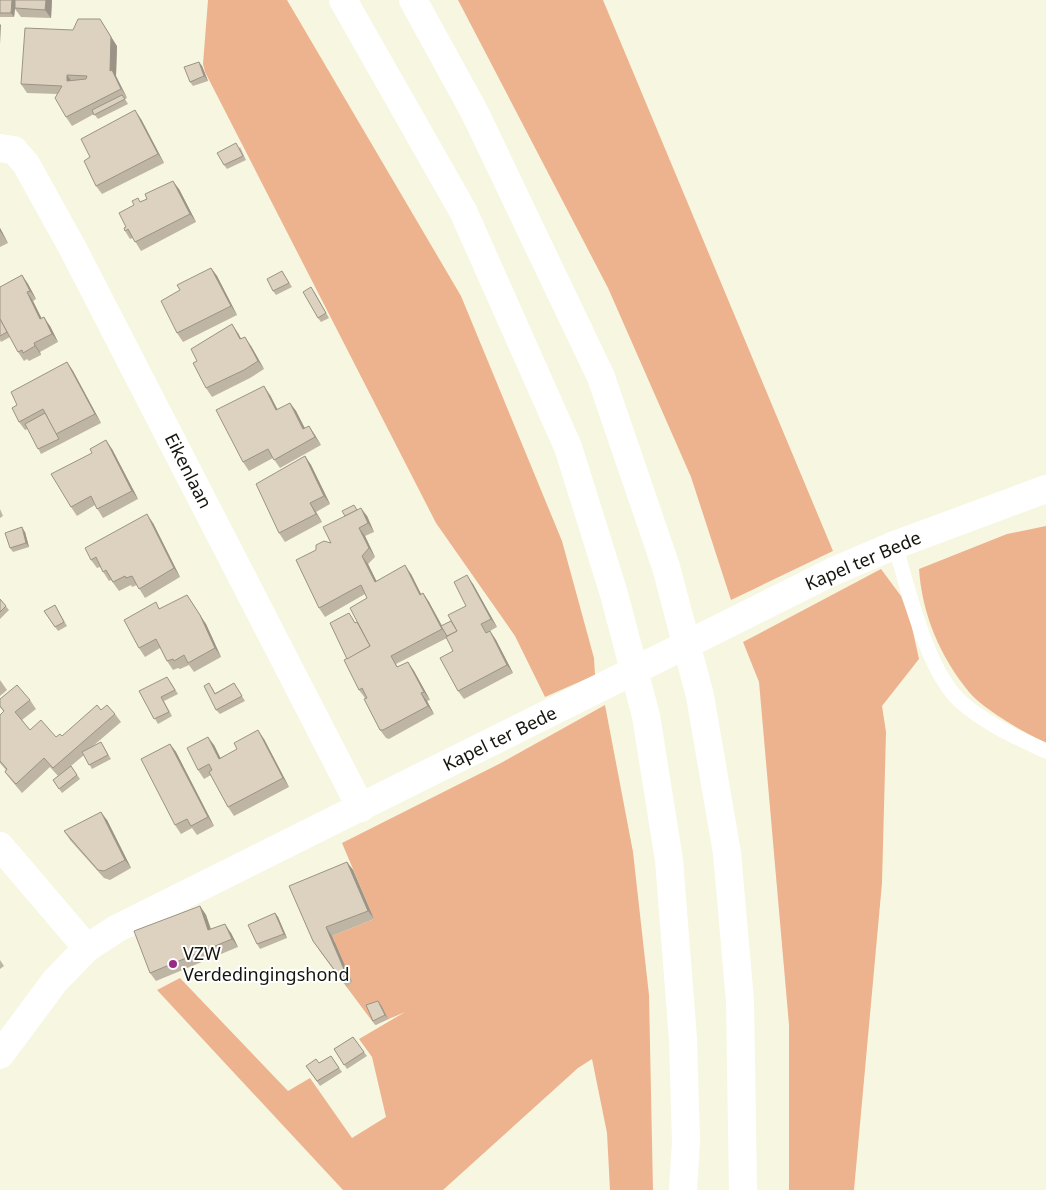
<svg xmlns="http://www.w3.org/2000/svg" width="1046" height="1190" font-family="'Noto Sans',sans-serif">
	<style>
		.green { fill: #edb38e }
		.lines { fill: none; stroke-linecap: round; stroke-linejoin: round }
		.service { stroke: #fff; stroke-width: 15 }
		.minor { stroke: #fff; stroke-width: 28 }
		.motorway { stroke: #fff; stroke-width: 28 }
		.wall { fill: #beb5a4 }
		.shaded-wall { fill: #9b9386 }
		.building { fill: #ddd2bf; stroke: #9b9386; fill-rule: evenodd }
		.poi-dot { fill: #992987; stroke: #fff; stroke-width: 2 }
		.labels { text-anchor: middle; stroke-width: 4; stroke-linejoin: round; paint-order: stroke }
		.street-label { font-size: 18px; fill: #15150e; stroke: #fff }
		.poi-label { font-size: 18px; fill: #15150e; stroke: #fff; text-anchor: start }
	</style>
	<rect width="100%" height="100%" fill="#f7f7e1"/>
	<g class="green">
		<path d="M208,0H287L461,296L562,541L594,658L595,675L545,697L515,636L436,523L205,72L203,64Z"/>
		<path d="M458,0H603L833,551L731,600L691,477L608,288Z"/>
		<path d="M1046,526V743C1025,733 984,710 969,692C940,657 922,614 919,569L1007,534Z"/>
		<path d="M881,569L901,596L911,623L919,659L882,706L886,732L882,883L854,1190H789V1025L759,682L743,642Z"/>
		<path d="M605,705L633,852L649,995L653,1190H610L607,1133L592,1059L578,1068L443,1190H343L157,990L180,978L288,1091L310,1078L352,1138L386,1117L372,1057L359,1039L405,1012L375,1025L319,950L335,942L332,936L374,919L342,843L499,764Z"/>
	</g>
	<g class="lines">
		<path class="service" d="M895,545C908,588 927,672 961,702C986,724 1016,737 1046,751"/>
		<g class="minor">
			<path d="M0,148L14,150L26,164L72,247L361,808"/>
			<path d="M0,846L87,948"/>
			<path d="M0,1055L55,981L87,948L116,929L834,571L895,545L1046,489"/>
		</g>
		<g class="motorway">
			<path d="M343,0L463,211L568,447L614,594L646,716L669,860L683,1039L686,1142L683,1190"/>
			<path d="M413,0L475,113L601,377L666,567L700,696L727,853L740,1001L743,1190"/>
		</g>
	</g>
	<g class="wall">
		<path d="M0,0H52L51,18L21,17L15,9L14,17H0Z"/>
		<path d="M117,46L116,76L127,98L125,99L128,104L98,119L94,114L72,126L66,117L58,94L27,93L21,84Z"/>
		<path d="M199,62L202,66L208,81L193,86L190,82Z"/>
		<path d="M141,119L164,163L102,194L96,186L90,157Z"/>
		<path d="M240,147L246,160L227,169L224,165Z"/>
		<path d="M179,189L196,222L141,251L133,238L130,239L125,231L134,205L138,198L140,202L147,199Z"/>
		<path d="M0,228L8,243L0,247Z"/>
		<path d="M211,268L217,276L237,315L183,342L177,333L180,290Z"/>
		<path d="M282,271L292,287L276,295L273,291Z"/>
		<path d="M22,275L28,284L36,299L33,301L41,318L50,326L58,342L40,352L41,355L29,361L27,359L24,361L18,352L10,337L1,342L0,340V287Z"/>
		<path d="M314,291L329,318L321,322L318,318Z"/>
		<path d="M238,333L241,339L251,346L264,369L250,378L212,397L206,388Z"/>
		<path d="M67,362L73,371L101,423L41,454L28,429L25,430L19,422L17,405Z"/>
		<path d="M270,395L278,410L290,403L296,411L305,428L309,426L321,445L280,468L273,458L249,471L243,462Z"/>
		<path d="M112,449L138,499L103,518L95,505L77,516L71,507Z"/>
		<path d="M305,456L311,465L330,504L316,512L322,522L285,542L279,533Z"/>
		<path d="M0,509L3,516L0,518Z"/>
		<path d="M357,510L367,516L374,532L365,536L375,557L368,564L376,581L411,574L421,594L423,593L429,602L442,626L451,621L466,606L473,584L497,627L490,631L496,640L513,673L464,699L458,691L453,651L447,638L396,664L398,667L408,662L414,671L430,700L427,701L434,714L389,739L386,738L380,730L365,698L359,690L347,659L352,617L355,623L357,622L367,598L365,594L325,617L319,608L331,543L345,516Z"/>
		<path d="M153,523L180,577L145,598L137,585L132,587L131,585L119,591L111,580L109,581L100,567L97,568L91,560Z"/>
		<path d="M25,532L29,547L13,552L10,548Z"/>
		<path d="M0,599L9,610L0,619Z"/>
		<path d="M55,605L67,626L58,631L44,611Z"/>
		<path d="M160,608L206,624L221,657L194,672L189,665L180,669L178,668L173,670L167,661L160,648L145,657L139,648Z"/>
		<path d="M0,680L7,690L0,696Z"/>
		<path d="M170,681L178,694L164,701L172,716L158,724L139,691Z"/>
		<path d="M234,683L245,701L220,714L216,710L212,687L215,693Z"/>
		<path d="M0,699L30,700L36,709L22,720L30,730L56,737L62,736L101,710L115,714L121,722L93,746L101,742L111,759L92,769L84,755L71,766L80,779L62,793L53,780L58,776L50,767L22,793L11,780L5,772L6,770L0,763V715L4,712L0,707Z"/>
		<path d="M264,739L289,787L234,816L228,807L211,775L204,779L198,770L214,745L220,758Z"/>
		<path d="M170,744L176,752L214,826L197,835L192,828L181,834L175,825Z"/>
		<path d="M107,820L131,868L110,880L104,878L70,840L64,831Z"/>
		<path d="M347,862L353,870L374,919L332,936L352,982L347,987L313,941Z"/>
		<path d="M200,906L206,915L211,929L231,933L238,947L156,981L150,973Z"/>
		<path d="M275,913L278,917L287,938L260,949L257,944Z"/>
		<path d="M0,960L4,966L0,969Z"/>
		<path d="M381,1005L388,1019L376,1025L373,1021Z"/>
		<path d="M353,1037L367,1056L347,1069L334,1049Z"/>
		<path d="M331,1056L342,1072L320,1086L306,1066L319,1063Z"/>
	</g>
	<g class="shaded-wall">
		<path d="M12,0H16L14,17L11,13Z"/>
		<path d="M46,0H52L51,18L45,10Z"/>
		<path d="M100,19L117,46L116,76L127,98L110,71Z"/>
		<path d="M0,24L1,25L0,44Z"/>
		<path d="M199,62L202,66L208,81L204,76Z"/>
		<path d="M67,75L73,83L67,81Z"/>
		<path d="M135,110L141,119L164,163L158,154Z"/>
		<path d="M173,181L179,189L196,222L190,214Z"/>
		<path d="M0,228L8,243L0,231Z"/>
		<path d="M211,268L217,276L237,315L231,306Z"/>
		<path d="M22,275L28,284L36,299L30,291Z"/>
		<path d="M27,292L33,301L46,327L40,319Z"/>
		<path d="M44,317L50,326L58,342L52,334Z"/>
		<path d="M232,324L238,333L246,348L240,339Z"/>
		<path d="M245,337L251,346L264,369L258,361Z"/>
		<path d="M34,343L40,352L41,355L35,346Z"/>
		<path d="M67,362L73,371L101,423L95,414Z"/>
		<path d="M264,386L270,395L282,419L276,410Z"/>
		<path d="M290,403L296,411L309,437L303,429Z"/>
		<path d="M309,426L315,435L321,445L315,437Z"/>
		<path d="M106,440L112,449L138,499L132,491Z"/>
		<path d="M305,456L311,465L330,504L324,496Z"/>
		<path d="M310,503L316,512L322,522L316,514Z"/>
		<path d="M361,508L367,516L374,532L368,523Z"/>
		<path d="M147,514L153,523L180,577L174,568Z"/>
		<path d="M22,527L25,532L29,547L26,543Z"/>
		<path d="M359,528L365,536L375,557L369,548Z"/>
		<path d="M362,556L368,564L381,590L375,582Z"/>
		<path d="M405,565L411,574L426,604L420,595Z"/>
		<path d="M467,575L473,584L497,627L491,619Z"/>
		<path d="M423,593L429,602L448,637L442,629Z"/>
		<path d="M187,595L206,624L221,657L215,648Z"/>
		<path d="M490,631L496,640L513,673L507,665Z"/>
		<path d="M408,662L414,671L430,700L424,692Z"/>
		<path d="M421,693L427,701L434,714L428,706Z"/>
		<path d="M258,730L264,739L289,787L283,778Z"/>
		<path d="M208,737L214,745L225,767L219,759Z"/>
		<path d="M170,744L176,752L214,826L208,817Z"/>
		<path d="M101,812L107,820L131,868L125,860Z"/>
		<path d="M347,862L353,870L374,919L368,911Z"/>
		<path d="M200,906L206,915L214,939L208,930Z"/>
		<path d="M275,913L278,917L287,938L284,934Z"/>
		<path d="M225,924L231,933L238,947L232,939Z"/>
		<path d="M326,927L332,936L352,982L346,974Z"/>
		<path d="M378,1001L381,1005L388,1019L385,1015Z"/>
	</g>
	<g class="building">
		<path d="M0,0H12L11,13H0Z"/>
		<path d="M15,0H46L45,10L15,8Z"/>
		<path d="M78,19H100L111,37L110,71L112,70L121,89L66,117L55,98L62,86L21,84L25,28L73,30ZM67,75L87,76L86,79L67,81Z"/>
		<path d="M199,62L204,76L190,82L184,67Z"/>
		<path d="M122,95L125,99L94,115L92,110Z"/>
		<path d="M135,110L158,154L96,186L84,161L90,157L81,139Z"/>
		<path d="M236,143L243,156L224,165L217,153Z"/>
		<path d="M173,181L190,214L135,242L128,229L125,231L124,228L126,227L119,213L134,205L132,201L138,198L140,202L147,199L145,194Z"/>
		<path d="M211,268L231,306L177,333L161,301L180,290L177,285Z"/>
		<path d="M282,271L289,283L273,291L267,279Z"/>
		<path d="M22,275L30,291L27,292L40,319L44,317L52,334L34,343L35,346L23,353L22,350L18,352L0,319V287Z"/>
		<path d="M311,287L326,313L318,318L303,292Z"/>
		<path d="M0,319L7,332L0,336Z"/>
		<path d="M232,324L240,339L245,337L258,361L244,370L206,388L193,363L197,361L191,349Z"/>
		<path d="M67,362L95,414L56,434L43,409L19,422L12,408L17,405L11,392Z"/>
		<path d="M264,386L276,410L290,403L303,429L309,426L315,437L274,460L268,449L243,462L216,410Z"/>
		<path d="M45,413L59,439L38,449L25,424Z"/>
		<path d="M106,440L132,491L97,509L91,496L71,507L51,474L92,453L90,449Z"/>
		<path d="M305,456L324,496L310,503L316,514L279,533L256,484Z"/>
		<path d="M354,505L357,510L345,516L342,511Z"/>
		<path d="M361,508L368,523L359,528L369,548L362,556L375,582L405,565L420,595L423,593L442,629L391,656L397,667L408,662L424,692L421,693L428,706L383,730H380L364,699L367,698L362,688L359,690L344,660L370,646L350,608L367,598L361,585L319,608L296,560L316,550V545L324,541L331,543L323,527Z"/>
		<path d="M147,514L174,568L139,589L132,576L126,578L125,576L113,582L106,570L103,572L96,557L91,560L85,548Z"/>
		<path d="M22,527L26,543L10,548L5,533Z"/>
		<path d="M467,575L491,619L481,624L486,633L490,631L507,665L458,691L440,658L453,651L446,637L457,631L448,615L466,606L454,582Z"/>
		<path d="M187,595L200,615L215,648L188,663L184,655L174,661L173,659L167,661L156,639L139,648L124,620L156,602L159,609Z"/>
		<path d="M0,599L6,606L0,612Z"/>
		<path d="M55,605L64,622L55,627L44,611Z"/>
		<path d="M349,613L355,623L357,622L370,646L347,659L330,623Z"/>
		<path d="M451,621L457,631L447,636L441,626Z"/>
		<path d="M167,677L175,690L161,697L169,712L154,719L139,691Z"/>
		<path d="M209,683L215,694L234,683L242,696L216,710L204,686Z"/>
		<path d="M17,685L30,700L15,712L30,730L41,720L56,737L60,734L62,736L97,705L101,710L107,705L115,714L53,768L44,758L16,784L5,772L7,769L0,761V715L4,711L0,706V699Z"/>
		<path d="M258,730L283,778L228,807L209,772L212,770L209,764L198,770L187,748L208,737L219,759L237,749L234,743Z"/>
		<path d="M101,742L108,755L89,765L82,752Z"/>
		<path d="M170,744L208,817L191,826L187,819L175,825L141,759Z"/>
		<path d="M71,766L77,775L59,789L53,780Z"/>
		<path d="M101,812L125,860L104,871L98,870L64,831Z"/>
		<path d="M347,862L368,911L326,927L346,974L341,979L313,941L289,886Z"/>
		<path d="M200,906L208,930L225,924L232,939L150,973L134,931Z"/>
		<path d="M275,913L284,934L257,944L248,925Z"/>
		<path d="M378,1001L385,1015L373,1021L366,1005Z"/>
		<path d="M353,1037L364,1052L344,1065L334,1049Z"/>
		<path d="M331,1056L339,1068L317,1081L306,1066L316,1059L319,1063Z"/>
	</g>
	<circle class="poi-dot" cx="173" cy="964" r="5"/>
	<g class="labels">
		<g class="street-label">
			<text transform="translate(188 471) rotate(63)" y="6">Eikenlaan</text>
			<text transform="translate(863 561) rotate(-23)" y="6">Kapel ter Bede</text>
			<text transform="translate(500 739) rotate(-26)" y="6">Kapel ter Bede</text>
		</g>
		<g class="poi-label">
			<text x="183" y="960">VZW<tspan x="183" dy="21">Verdedingingshond</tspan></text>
		</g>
	</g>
</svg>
